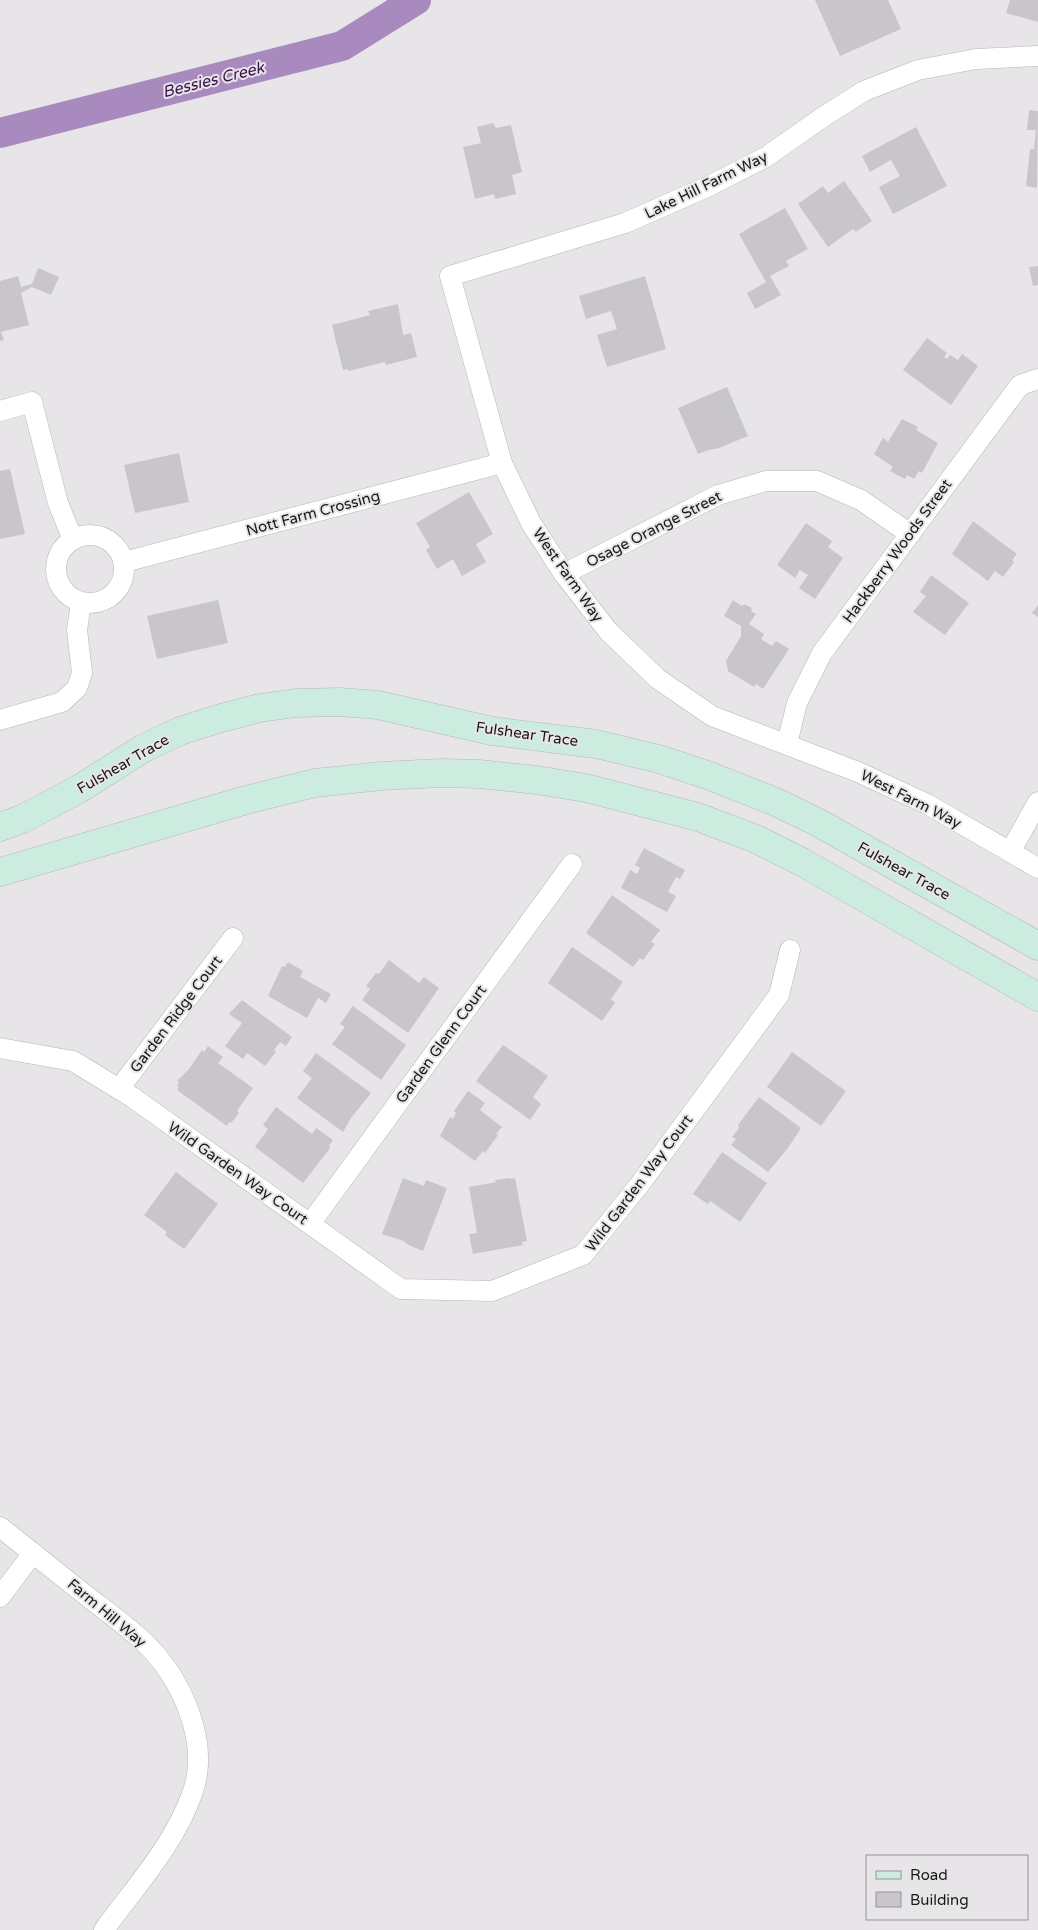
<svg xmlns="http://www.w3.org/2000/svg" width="1038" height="1930" font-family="'Varela Round',sans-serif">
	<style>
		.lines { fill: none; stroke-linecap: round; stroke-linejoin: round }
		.river { stroke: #a98abe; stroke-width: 30 }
		.building { fill: #c8c6ca }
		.street-casing { stroke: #b8b5b9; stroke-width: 21 }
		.secondary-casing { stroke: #b8b5b9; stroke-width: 29 }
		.street { stroke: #fff; stroke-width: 20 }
		.secondary { stroke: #cdece0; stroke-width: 28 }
		.labels { text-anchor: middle; stroke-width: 4; stroke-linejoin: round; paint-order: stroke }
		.street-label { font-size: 15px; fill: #191819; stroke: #e8e5e9 }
		.water-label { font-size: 16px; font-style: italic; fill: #3c1251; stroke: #e8e5e9 }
	</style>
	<rect width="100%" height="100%" fill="#e8e5e9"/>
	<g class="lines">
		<path class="river" d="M0,133L342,46L416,0"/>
	</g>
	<g class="building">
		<path d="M815,0H888L901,29L840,56Z"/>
		<path d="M1010,0H1038V22L1006,13Z"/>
		<path d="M1029,110L1038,111L1037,188L1026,186L1030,149H1034L1036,130H1027Z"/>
		<path d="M493,123L496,128L511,125L522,172L512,175L516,194L495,199L494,194L475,199L463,147L481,143L477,127Z"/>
		<path d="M916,127L947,186L893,214L879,187L900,176L891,160L870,172L862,156Z"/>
		<path d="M844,181L872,221L856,232L853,229L828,247L798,204L823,186L828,193Z"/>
		<path d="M785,208L808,249L786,261L789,266L770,276L781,295L755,309L747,293L766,282L739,234Z"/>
		<path d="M1038,266V285L1033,286L1029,267Z"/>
		<path d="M38,268L59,277L51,295L32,287L21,293L29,325L1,332L4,340L0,341V281L18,276L21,287L32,284Z"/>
		<path d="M645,276L666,349L607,367L597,335L617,329L611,311L586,319L579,296Z"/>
		<path d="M398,304L403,335L411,333L417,357L386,365L385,362L349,371L348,369L343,370L332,325L370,315L368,311Z"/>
		<path d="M927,338L947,353L944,357L947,359L950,355L958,360L962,354L978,366L951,405L903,370Z"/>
		<path d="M727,387L748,436L719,448L709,450L698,454L678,408Z"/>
		<path d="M902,419L918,427L916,430L938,443L922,473L919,471L914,479L907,475L905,479L890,471L893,467L874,454L883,438L888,442Z"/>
		<path d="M179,453L189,502L135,513L124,465Z"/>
		<path d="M10,469L25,534L0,539V471Z"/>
		<path d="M469,492L493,534L476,544L486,562L462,576L453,559L437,569L426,550L430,547L416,523Z"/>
		<path d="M973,521L1017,554L1012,560L1014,562L1003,577L995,571L988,581L952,554Z"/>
		<path d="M806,523L832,541L828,547L843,558L815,599L799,588L808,575L800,570L795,578L777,565Z"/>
		<path d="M931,575L969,603L945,635L913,612L926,596L920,592Z"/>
		<path d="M218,600L228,643L157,659L147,616Z"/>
		<path d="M733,600L742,606L744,604L752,608L751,611L756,614L749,624L764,634L761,639L772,646L776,641L789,649L763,689L756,684L754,687L728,671L726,661L741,636V626L724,616Z"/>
		<path d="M1038,605V617L1032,613Z"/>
		<path d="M644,848L685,870L680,879L676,877L668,892L676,896L667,912L621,888L630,870L637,874L640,868L635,865Z"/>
		<path d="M612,895L660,930L651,942L655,944L643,960L640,958L633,967L586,933Z"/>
		<path d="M572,947L623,982L611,999L615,1003L602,1021L548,983Z"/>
		<path d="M389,960L419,983L424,977L439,988L408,1033L362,1000L370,989L366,986L376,973L379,974Z"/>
		<path d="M288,962L303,971L300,977L331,994L326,1003L318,998L307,1018L268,996L282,966L285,967Z"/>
		<path d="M242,1000L292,1037L286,1046L280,1042L274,1050L276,1052L265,1066L247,1053L243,1059L225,1046L242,1023L229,1014Z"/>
		<path d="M353,1006L406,1045L381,1080L332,1044L345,1027L340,1024Z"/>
		<path d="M503,1045L548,1076L533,1097L541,1104L530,1120L476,1081Z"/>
		<path d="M208,1046L223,1057L218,1063L253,1088L237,1111L239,1113L231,1123L229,1122L227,1126L177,1090L179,1087L177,1085L179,1082L177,1081L189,1069L202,1050L204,1052Z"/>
		<path d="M792,1052L846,1091L821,1126L767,1087Z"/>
		<path d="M316,1053L371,1093L351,1118L343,1132L297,1098L312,1078L303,1071Z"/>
		<path d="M468,1091L485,1103L480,1110L502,1127L496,1134L498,1135L485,1153L483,1151L475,1161L440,1136L450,1117L453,1119L456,1113L454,1111Z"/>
		<path d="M759,1097L801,1128L788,1148L768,1172L731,1145L736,1139L732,1137L739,1128L738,1125Z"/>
		<path d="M276,1107L312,1134L316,1128L333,1140L329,1146L330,1148L303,1183L255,1147L268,1129L263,1125Z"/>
		<path d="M722,1152L767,1183L740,1222L710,1201L708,1204L693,1194Z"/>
		<path d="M176,1172L218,1204L184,1249L165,1235L167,1232L144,1215Z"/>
		<path d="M403,1178L424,1186L426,1180L447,1188L423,1251L408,1245L404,1241L382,1234Z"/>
		<path d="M510,1178V1179L515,1178L527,1241L522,1242L523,1245L473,1254L469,1234L477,1233L469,1187L496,1182L495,1180Z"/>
	</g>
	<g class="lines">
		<g class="street-casing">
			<g id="street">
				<path d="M1038,56L976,59L918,70L864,91L823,117L766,157L707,187L625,223L450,276L502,463L531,523L564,574L608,631L658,679L712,716L858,772L927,804L1038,868"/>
				<path d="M0,411L32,402L58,503L73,540"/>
				<circle cx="90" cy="569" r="34"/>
				<path d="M124,562L502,463"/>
				<path d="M564,574L718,495L766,481H817L861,500L910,534"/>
				<path d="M0,720L62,702L77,688L82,673L77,630L81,603"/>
				<path d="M787,744L797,703L822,653L1020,385L1038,379"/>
				<path d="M1010,852L1038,802"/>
				<path d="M0,1048L73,1061L132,1097L401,1289L492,1291L583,1255L640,1184L779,995L790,950"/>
				<path d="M119,1089L233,938"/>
				<path d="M310,1224L572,864"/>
				<path d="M0,1527C28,1549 55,1571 83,1593C103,1609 126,1625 145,1643C182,1679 211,1743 192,1794C174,1845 135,1887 104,1930"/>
				<path d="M0,1597L33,1553"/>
			</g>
		</g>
		<g class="secondary-casing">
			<g id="secondary">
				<path d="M0,827L22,819L79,789L144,748L180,731L221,718L260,708L296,703L340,702L378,705L492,731L596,744L659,759L710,776L776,802L819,823L1038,946"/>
				<path d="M0,872L246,800L315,783L381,776L441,773L479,774L537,780L586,788L698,817L756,839L802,862L1038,997"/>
			</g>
		</g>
		<use href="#street" class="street"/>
		<use href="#secondary" class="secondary"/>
	</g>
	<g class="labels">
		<g class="street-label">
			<text transform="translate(706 185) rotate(-26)" y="5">Lake Hill Farm Way</text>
			<text transform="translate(313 513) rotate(-15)" y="5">Nott Farm Crossing</text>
			<text transform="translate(654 529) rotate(-27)" y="5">Osage Orange Street</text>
			<text transform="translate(897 551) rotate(-54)" y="5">Hackberry Woods Street</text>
			<text transform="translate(568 575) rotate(55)" y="5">West Farm Way</text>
			<text transform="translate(527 734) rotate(8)" y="5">Fulshear Trace</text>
			<text transform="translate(123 764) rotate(-30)" y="5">Fulshear Trace</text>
			<text transform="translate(911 799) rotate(27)" y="5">West Farm Way</text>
			<text transform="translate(904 871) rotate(29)" y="5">Fulshear Trace</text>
			<text transform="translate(176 1014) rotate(-53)" y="5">Garden Ridge Court</text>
			<text transform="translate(441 1044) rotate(-54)" y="5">Garden Glenn Court</text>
			<text transform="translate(238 1173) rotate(35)" y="5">Wild Garden Way Court</text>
			<text transform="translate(639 1183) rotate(-53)" y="5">Wild Garden Way Court</text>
			<text transform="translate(107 1613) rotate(40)" y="5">Farm Hill Way</text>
		</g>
		<g class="water-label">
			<text transform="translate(213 79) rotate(-14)" y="6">Bessies Creek</text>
		</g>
	</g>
	<rect x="866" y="1855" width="162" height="65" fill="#e8e5e9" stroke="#959396"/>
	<rect x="876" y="1871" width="25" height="8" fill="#cdece0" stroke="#959396"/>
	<text x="910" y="1880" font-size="15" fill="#191819">Road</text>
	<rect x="876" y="1892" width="25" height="15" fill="#c8c6ca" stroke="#959396"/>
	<text x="910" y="1905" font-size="15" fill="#191819">Building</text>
</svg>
